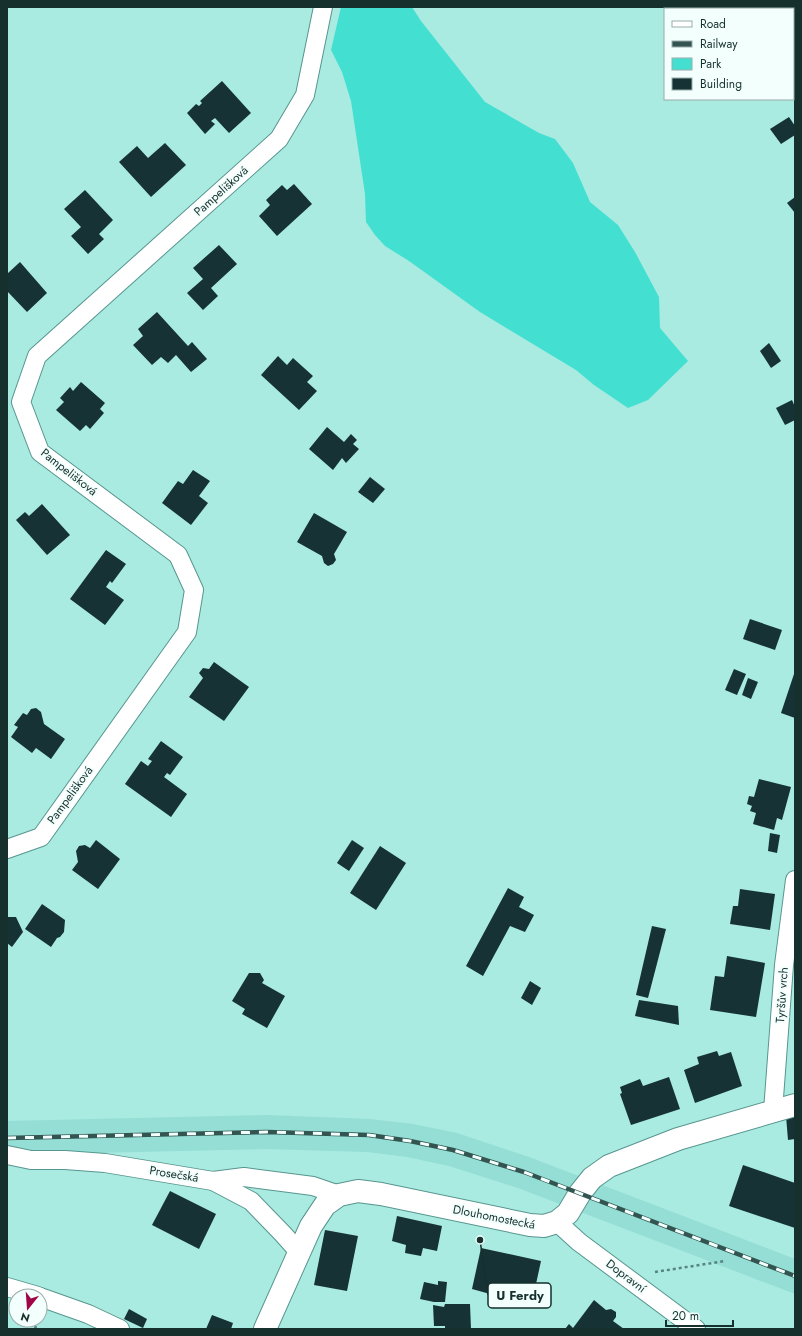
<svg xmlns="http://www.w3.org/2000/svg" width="802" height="1336" font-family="Jost,sans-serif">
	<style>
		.built { fill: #94ded5 }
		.green { fill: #43e0d2 }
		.building { fill: #163235 }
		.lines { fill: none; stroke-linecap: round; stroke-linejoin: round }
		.minor-casing { stroke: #57968f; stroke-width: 20 }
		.tertiary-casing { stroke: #57968f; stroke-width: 24 }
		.path { stroke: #58857f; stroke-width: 2.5; stroke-dasharray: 3 3; stroke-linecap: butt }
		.minor { stroke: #fff; stroke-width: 18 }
		.tertiary { stroke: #fff; stroke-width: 22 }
		.rail-casing { stroke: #325551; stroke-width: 4.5 }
		.rail { stroke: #f3fffd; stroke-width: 3; stroke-dasharray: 9; stroke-linecap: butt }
		.labels { text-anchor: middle; stroke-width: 4; stroke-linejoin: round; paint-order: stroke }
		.street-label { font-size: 12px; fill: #15302d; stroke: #f3fffd }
		.leader { fill: none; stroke: #15302d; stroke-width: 1.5 }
		.callout-dot { fill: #15302d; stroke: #f3fffd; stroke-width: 1.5 }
		.callout { fill: #f3fffd; stroke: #15302d; stroke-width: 1.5 }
		.callout-label { font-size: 13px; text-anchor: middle; font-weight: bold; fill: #15302d }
	</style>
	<rect width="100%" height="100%" fill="#a9eae1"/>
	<path class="built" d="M267,1115L370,1119L413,1124L457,1133L529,1157L795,1259V1294L518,1188L449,1166L407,1157L367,1152L267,1149L7,1155V1121Z"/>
	<path class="green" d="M341,7H412L421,21L485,102L539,133L555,139L573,163L590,202L618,225L635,252L659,297L660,328L688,361L648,400L628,408L594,385L576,370L480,312L409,261L385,246L375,235L366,222L365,194L351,101L342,72L331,50Z"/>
	<g class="building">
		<path d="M702,7H732L729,9H703Z"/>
		<path d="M793,62L795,65V76L793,78Z"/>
		<path d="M222,81L251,113L229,133L215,118L211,121L215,124L205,134L187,113L196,104L199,106L202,103L200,101Z"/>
		<path d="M789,117L795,126V135L781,144L770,129Z"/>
		<path d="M165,143L186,165L151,197L119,162L137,146L148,158Z"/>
		<path d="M294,184L312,204L277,236L259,216L270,205L266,200L282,185L287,190Z"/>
		<path d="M85,190L113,220L99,234L104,239L88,254L71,236L81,227L64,209Z"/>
		<path d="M795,197V213L787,203Z"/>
		<path d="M219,245L237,264L211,288L218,296L203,310L187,293L203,279L193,268Z"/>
		<path d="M20,262L47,293L27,312L7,291V274Z"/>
		<path d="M157,312L188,346L192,342L207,359L191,372L176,355L168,363L161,357L152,365L133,345L143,336L138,329Z"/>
		<path d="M769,343L781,361L771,368L760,351Z"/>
		<path d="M278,356L287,365L293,358L313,376L307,382L317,391L299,410L261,375Z"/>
		<path d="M81,382L105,403L100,409L104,413L90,429L86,425L80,431L56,410L64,402L60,398L70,387L73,391Z"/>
		<path d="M792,400L795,407V420L785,425L776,408Z"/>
		<path d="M327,427L344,442L351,434L357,440L353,444L359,449L346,463L342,458L333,470L309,449Z"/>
		<path d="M193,470L210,481L199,496L208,503L191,525L162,503L178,481L183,484Z"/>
		<path d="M370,477L385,489L373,503L358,492Z"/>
		<path d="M42,504L70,535L47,555L16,520L25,512L29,516Z"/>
		<path d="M314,513L347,532L334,554L336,560L333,564L328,566L324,563L322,556L297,542Z"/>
		<path d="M106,550L126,564L112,583L110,581L106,587L124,600L105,625L70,599Z"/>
		<path d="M750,619L782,630L775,650L743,639Z"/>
		<path d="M214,662L249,687L224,721L189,697L203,678L199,673L203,668L209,669Z"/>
		<path d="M734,669L746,674L737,695L725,690Z"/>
		<path d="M795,671V718L781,713Z"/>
		<path d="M748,678L758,682L751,699L742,695Z"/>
		<path d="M36,708L41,712L44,724L65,739L51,759L36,748L32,753L11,737L18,727L14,725L23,713L27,715L31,709Z"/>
		<path d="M161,741L183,757L170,775L167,773L164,777L187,794L171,817L125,784L141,761L148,766L152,761L148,759Z"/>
		<path d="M759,779L791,787L782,820L777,818L774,830L753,824L756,813L750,811L752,806L747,804L749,796L754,797Z"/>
		<path d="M770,833L780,835L777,853L768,851Z"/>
		<path d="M96,840L120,859L98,889L72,870L78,862L76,851L79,846L85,845L90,848Z"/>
		<path d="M352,840L364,848L349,871L337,863Z"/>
		<path d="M380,846L406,863L376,910L350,893Z"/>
		<path d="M508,888L524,897L519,907L534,915L525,932L510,926L483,976L466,966Z"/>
		<path d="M740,889L775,894L770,930L730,924L733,906H738Z"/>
		<path d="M42,904L65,920L64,932L60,937L57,938L51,947L25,929Z"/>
		<path d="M7,917H16L23,932L12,947L7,943Z"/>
		<path d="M652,926L666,929L648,998L636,995Z"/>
		<path d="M727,956L765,963L756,1017L710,1010L715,976L724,977Z"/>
		<path d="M249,973H260L264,980L262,983L285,996L267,1028L242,1014L245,1009L232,1001Z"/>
		<path d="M530,981L541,988L532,1005L521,998Z"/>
		<path d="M639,1000L678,1006L679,1025L635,1016Z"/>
		<path d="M717,1051L719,1056L731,1052L742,1086L695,1103L684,1070L699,1064L697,1057Z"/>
		<path d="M669,1077L680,1109L631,1125L620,1094L622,1093L620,1087L640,1079L643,1086Z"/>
		<path d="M795,1115V1139L788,1140L786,1116Z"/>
		<path d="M743,1165L795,1183V1228L729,1206Z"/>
		<path d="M170,1191L216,1214L199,1249L152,1225Z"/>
		<path d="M397,1216L442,1226L437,1251L423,1248L421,1256L405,1253L406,1245L392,1241Z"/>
		<path d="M325,1230L358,1236L347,1291L314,1285Z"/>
		<path d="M481,1248L541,1261L531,1307L500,1301L501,1297L472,1289Z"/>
		<path d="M438,1281L447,1282L445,1302H434L420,1299L424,1282L438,1285Z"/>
		<path d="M594,1300L606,1310L611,1309L616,1312V1317L613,1321L624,1329H565L569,1324L573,1328Z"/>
		<path d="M445,1304H470L471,1329H445V1326H434L433,1305L444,1307Z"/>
		<path d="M129,1309L147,1319L143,1328L124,1319Z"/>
		<path d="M212,1315L233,1323L231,1329H206Z"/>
	</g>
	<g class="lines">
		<g class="minor-casing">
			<g id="minor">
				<path d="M774,7L775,9"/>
				<path d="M792,9L795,8"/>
				<path d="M793,29L795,31"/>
				<path d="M7,849L41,837L187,632L194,590L178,555L40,452L21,402L37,356L279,139L305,95L323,7"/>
				<path d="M773,1111L784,965L795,880"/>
				<path d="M7,1155L31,1160H65L105,1163L213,1181L244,1177L313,1186L339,1195"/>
				<path d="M213,1181L251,1201L283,1234L299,1252"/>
				<path d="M557,1222L579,1242L696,1329"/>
				<path d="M7,1287L38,1296"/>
				<path d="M40,1297L88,1314L120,1329"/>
			</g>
		</g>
		<g class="tertiary-casing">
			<path id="tertiary" d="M265,1329L311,1226L325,1205L339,1195L358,1191L381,1194L530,1225L544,1226L557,1222L568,1213L580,1193L592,1178L609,1166L678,1139L795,1105"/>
		</g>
		<g class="path">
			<path d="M655,1272L725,1261"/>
			<path d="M35,1329L38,1320"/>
		</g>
		<use href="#minor" class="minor"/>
		<use href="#tertiary" class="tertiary"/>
		<g class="rail-casing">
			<path id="rail" d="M7,1138L267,1132L369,1135L410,1141L453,1150L524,1172L795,1276"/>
		</g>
		<use href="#rail" class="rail"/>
	</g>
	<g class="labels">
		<g class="street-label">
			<text transform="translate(221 191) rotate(-42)" y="4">Pampelišková</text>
			<text transform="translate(69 472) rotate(38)" y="4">Pampelišková</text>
			<text transform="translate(70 795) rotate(-54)" y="4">Pampelišková</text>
			<text transform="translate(782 995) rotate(-86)" y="4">Tyršův vrch</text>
			<text transform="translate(174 1174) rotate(9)" y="4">Prosečská</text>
			<text transform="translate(494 1217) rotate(11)" y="4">Dlouhomostecká</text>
			<text transform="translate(626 1276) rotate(37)" y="4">Dopravní</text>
		</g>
	</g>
	<path class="leader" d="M480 1240L488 1295"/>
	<circle class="callout-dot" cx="480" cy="1240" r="4"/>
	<rect class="callout" x="488" y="1283" width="63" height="25" rx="4"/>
	<g class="callout-label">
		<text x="520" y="1300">U Ferdy</text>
	</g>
	<rect width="802" height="1336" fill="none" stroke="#15302d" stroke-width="16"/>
	<rect x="664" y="8" width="130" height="92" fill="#f3fffd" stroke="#9aacaa"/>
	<rect x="672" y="21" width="20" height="6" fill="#ffffff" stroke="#9aacaa"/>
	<text x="700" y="28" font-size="12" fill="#15302d">Road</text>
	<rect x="672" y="41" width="20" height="6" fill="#325551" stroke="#9aacaa"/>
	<text x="700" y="48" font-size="12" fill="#15302d">Railway</text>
	<rect x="672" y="58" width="20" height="12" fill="#43e0d2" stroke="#9aacaa"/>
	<text x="700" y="68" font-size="12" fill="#15302d">Park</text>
	<rect x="672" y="78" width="20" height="12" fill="#163235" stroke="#9aacaa"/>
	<text x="700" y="88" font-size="12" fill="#15302d">Building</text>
	<g transform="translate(28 1308) rotate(197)"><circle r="19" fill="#f3fffd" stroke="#9aacaa"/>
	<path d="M0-3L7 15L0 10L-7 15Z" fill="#a00547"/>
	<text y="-6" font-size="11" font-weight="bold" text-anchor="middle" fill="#15302d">N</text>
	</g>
	<path d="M666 1320v6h67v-6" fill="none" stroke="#15302d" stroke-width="2"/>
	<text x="672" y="1320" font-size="12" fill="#15302d" stroke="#f3fffd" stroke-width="3" paint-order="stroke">20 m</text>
</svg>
